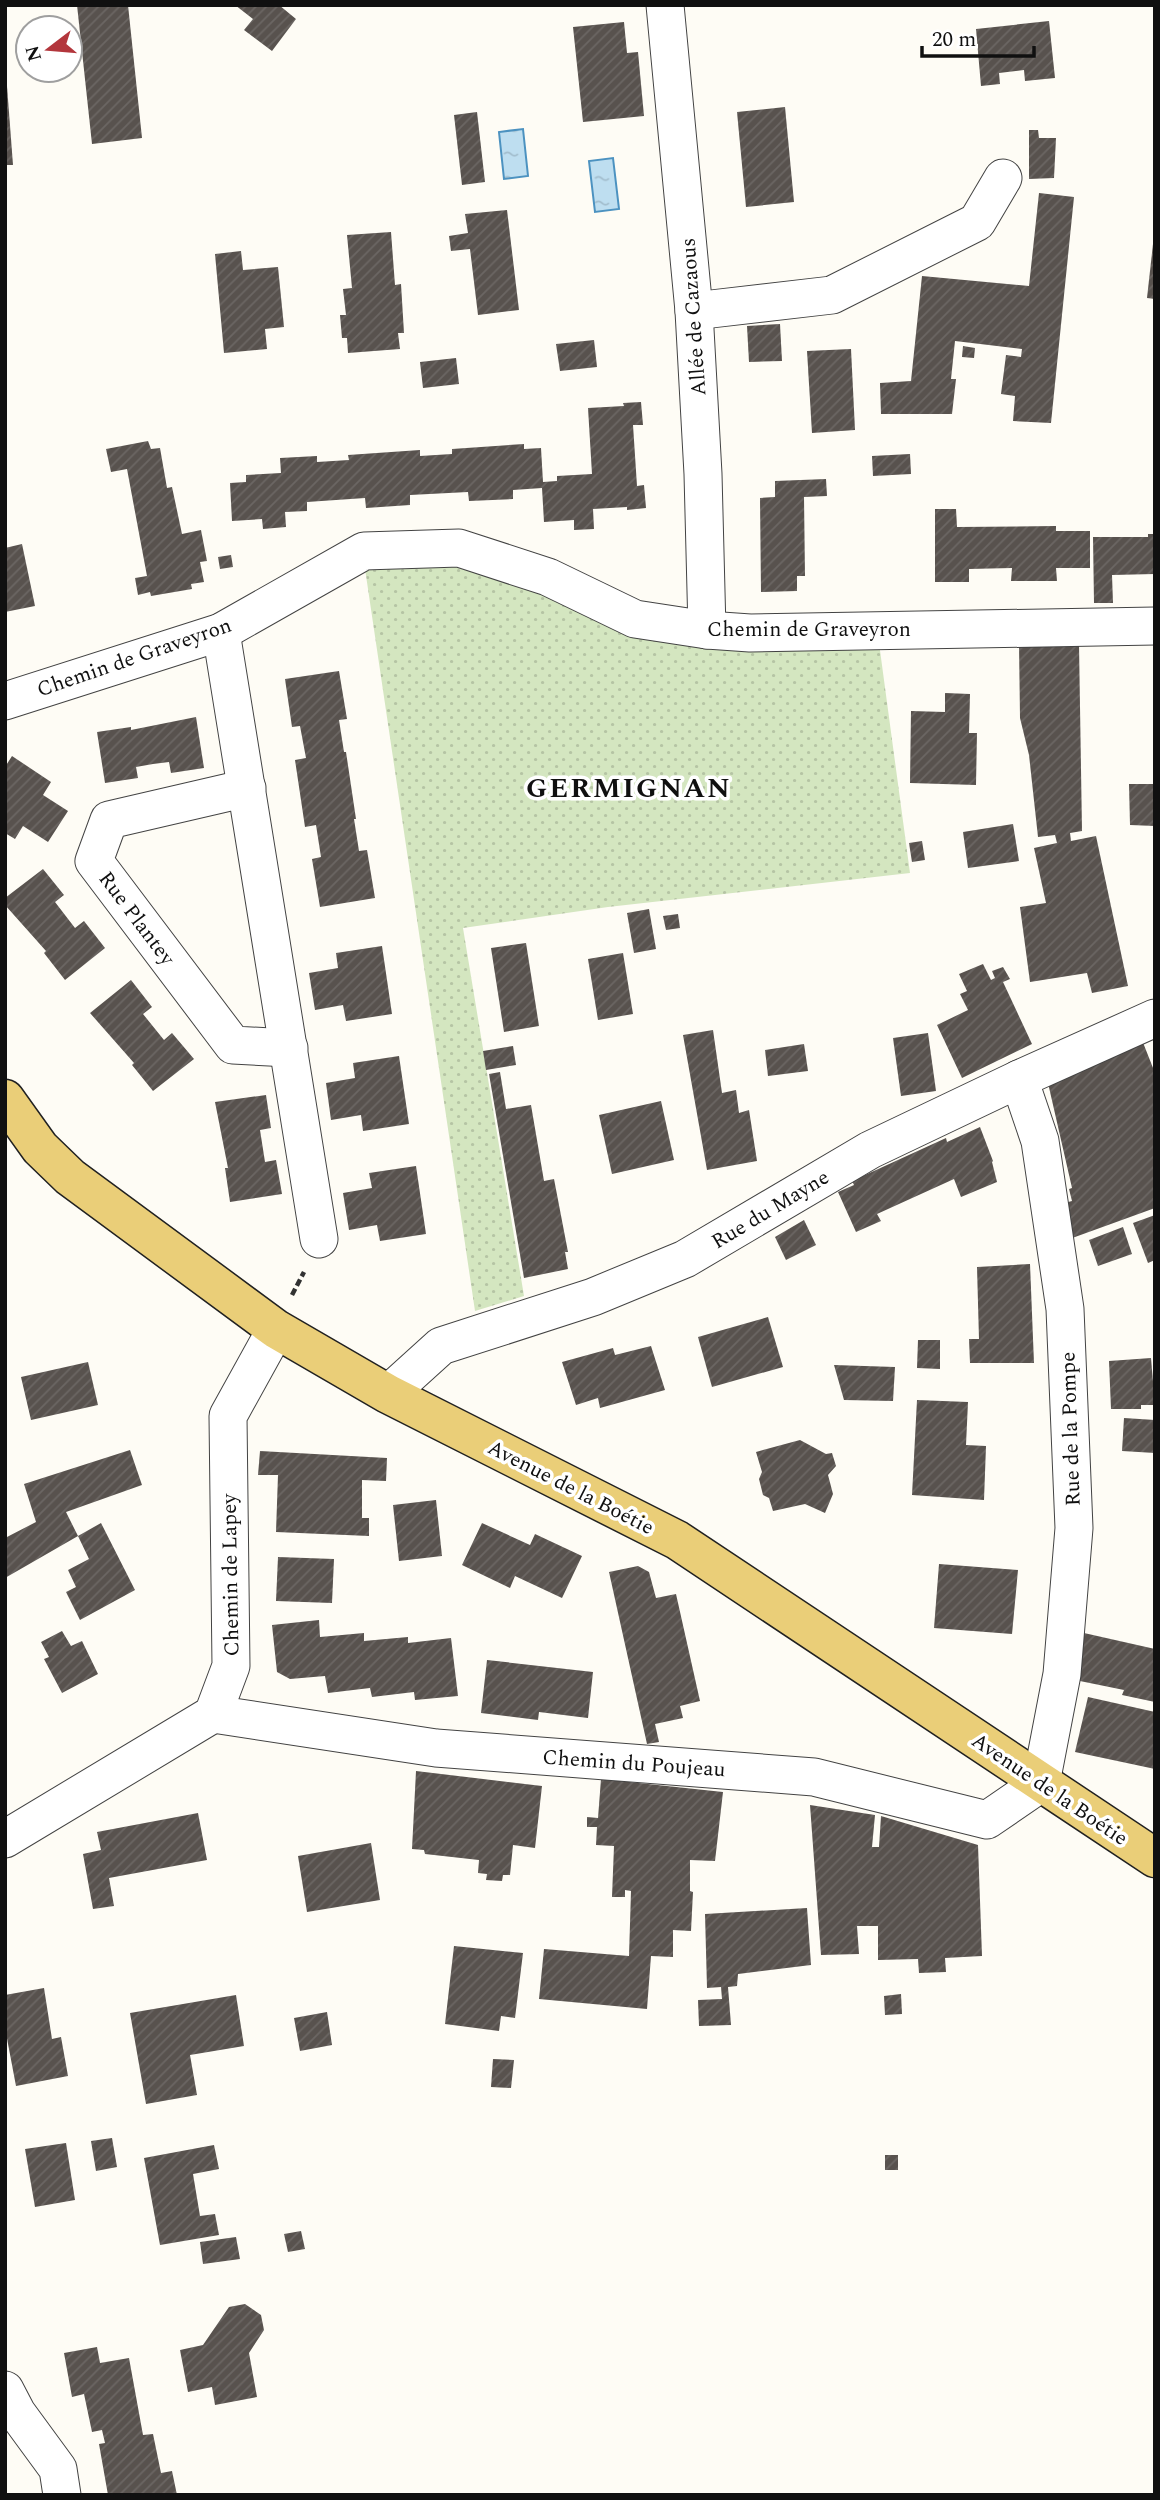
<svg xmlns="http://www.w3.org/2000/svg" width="1160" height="2500" font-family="Spectral,serif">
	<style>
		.grass { fill: url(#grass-dots) }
		.water { fill: url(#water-ripples); stroke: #4c92c0; stroke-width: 2 }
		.building { fill: url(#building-hatch) }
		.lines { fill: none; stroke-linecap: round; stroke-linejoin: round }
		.minor-casing { stroke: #434343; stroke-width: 39 }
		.major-casing { stroke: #212121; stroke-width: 41 }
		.path { stroke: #323232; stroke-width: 4.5; stroke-dasharray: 7 3.5; stroke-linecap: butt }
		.minor { stroke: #fff; stroke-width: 37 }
		.major { stroke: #eace78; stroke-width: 38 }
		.labels { text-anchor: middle; stroke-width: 7; stroke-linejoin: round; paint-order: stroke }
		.street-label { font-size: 21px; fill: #101010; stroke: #fff }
		.district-label { font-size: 28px; font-weight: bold; letter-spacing: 2px; fill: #101010; stroke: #fff }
	</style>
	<defs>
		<pattern id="grass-dots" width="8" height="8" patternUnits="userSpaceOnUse" patternTransform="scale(1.75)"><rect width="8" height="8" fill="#d4e6c0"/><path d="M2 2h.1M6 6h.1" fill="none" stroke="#b5c4a4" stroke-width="1.8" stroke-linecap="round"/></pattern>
		<pattern id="water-ripples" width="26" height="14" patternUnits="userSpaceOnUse" patternTransform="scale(1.75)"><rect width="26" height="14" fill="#bedef0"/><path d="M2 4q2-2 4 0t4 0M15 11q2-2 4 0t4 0" fill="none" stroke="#a2bdcd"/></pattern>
		<pattern id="building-hatch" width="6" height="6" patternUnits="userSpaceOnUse" patternTransform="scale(1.75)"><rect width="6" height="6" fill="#58524e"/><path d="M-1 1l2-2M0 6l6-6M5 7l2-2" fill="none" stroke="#6b6663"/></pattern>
	</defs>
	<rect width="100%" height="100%" fill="#fefcf5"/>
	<path class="grass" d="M409,549L464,570L538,574L564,591L879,643L910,873L608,907L463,928L524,1296L475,1311L364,562Z"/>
	<g class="water">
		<path d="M523,129L528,176L504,179L499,132Z"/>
		<path d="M613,158L619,209L595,212L589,161Z"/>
	</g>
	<g class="building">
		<path d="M77,5H128L142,138L92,144Z"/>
		<path d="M235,5H279L296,19L272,51L244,30L253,19Z"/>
		<path d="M1049,21L1055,78L1025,81L1024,70L999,73L1000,84L981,86L976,29Z"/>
		<path d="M624,22L627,53L638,52L644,116L583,122L573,27Z"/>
		<path d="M5,86H7L13,165H5Z"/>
		<path d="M785,107L794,202L746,207L737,112Z"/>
		<path d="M477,112L485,182L462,185L454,115Z"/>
		<path d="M1029,130H1038L1039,138H1056L1054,178L1029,179Z"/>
		<path d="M1039,193L1074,197L1051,423L1013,421L1015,396L1001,394L1006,355L1021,357L1022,349L955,341L951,379H956L952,414H881L880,383L911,381L922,276L1029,286Z"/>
		<path d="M507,210L519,310L478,315L470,249L451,251L449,236L468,233L465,214Z"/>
		<path d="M391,232L395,285L401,284L404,333H398L400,349L348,353L347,338H342L340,315H346L343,289L352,288L347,235Z"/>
		<path d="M1153,244H1155V299L1147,298Z"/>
		<path d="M241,251L243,270L278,267L284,327L265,329L267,349L224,353L215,254Z"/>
		<path d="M780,324L782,361L749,362L747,326Z"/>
		<path d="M594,340L597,367L560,371L556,344Z"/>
		<path d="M963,346L975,348L974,358L962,357Z"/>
		<path d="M851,349L855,430L812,433L807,351Z"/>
		<path d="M456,358L459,384L423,388L420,362Z"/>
		<path d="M641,402L643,425H633L637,486L644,485L646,508L627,510V507L593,509L594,529L574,530V520L544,522L542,488L513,490V499L469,501L468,492L410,495V505L366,508L365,498L307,502V511L285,512L286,527L263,529L262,519L232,521L230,483L246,482V475L281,473L280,458L317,456V462L349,460L348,455L420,450V456L452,454V449L524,444V449L541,448L543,482L557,481V476L592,474L588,408L624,406L623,403Z"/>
		<path d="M148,441L151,449L160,448L167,488L172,487L182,534L201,530L207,561L200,562L204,582L191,584L192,589L151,596L150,592L138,595L135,578L147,576L127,469L111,472L106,449Z"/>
		<path d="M910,454L911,474L873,476L872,456Z"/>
		<path d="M826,479L827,496L804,497L805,576H797V591L761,592L760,498L775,497V481Z"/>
		<path d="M935,509H956L957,527L1056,526V531H1090V568H1056L1057,581H1011L1012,568L969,569V582H935Z"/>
		<path d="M1148,534H1155V574L1112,575L1113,603H1094L1093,537H1148Z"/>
		<path d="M22,544L35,606L5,612V548Z"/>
		<path d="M231,555L233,567L220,569L218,557Z"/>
		<path d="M1019,644H1079L1082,831L1070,833L1071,841L1096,836L1128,986L1092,993L1087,973L1030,982L1020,907L1046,903L1034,848L1057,843L1055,835L1038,837L1029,755L1020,718Z"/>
		<path d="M339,671L347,719L339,720L344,752H346L356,819H354L359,851L367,850L375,898L320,907L312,859L321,857L316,825L305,827L295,760L306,758L300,726L292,727L285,679Z"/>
		<path d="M945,693L970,694L969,733H977L976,785L910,783L911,711L945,712Z"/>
		<path d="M196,717L204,768L171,773L169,762L153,764L136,767L138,778L105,783L97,732L131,727V730Z"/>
		<path d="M12,756L51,782L43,795L68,811L48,842L23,826L15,839L5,833V767Z"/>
		<path d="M1129,784H1155V826L1130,825Z"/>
		<path d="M1013,824L1019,861L968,868L963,832Z"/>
		<path d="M922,841L925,860L912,862L909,843Z"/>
		<path d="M43,869L64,895L55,902L75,928L84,921L105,948L65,980L44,953L46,951L5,905V898Z"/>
		<path d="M649,909L656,949L634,953L627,913Z"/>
		<path d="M678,914L680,928L666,930L663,916Z"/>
		<path d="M526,943L539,1026L504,1032L491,948Z"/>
		<path d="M382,946L392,1014L346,1021L343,1005L315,1010L309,973L338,968L336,953Z"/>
		<path d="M623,953L633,1014L598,1020L588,959Z"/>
		<path d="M983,964L991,980L995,978L992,971L1003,967L1010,979L1003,982L1032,1044L962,1078L937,1025L968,1010L960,994L967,991L959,974Z"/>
		<path d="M131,980L152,1007L143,1014L164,1040L172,1033L194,1059L153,1091L132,1065L134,1063L90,1013Z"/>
		<path d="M713,1030L722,1093L736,1090L739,1113L749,1110L757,1161L707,1170L683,1035Z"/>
		<path d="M928,1033L936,1091L901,1096L893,1038Z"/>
		<path d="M1142,1040L1155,1073V1208L1064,1241L1057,1205L1072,1201L1069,1189L1072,1188L1048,1083Z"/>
		<path d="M804,1044L808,1071L768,1076L765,1050Z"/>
		<path d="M513,1046L516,1065L486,1070L483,1051Z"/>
		<path d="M399,1056L409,1124L363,1131L361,1115L331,1120L326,1083L355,1078L353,1063Z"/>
		<path d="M500,1072L506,1109L531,1105L544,1181L554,1179L568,1252H565L568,1269L524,1278L489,1074Z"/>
		<path d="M266,1095L271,1128L260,1130L265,1162L276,1160L282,1194L230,1202L225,1168H228L215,1102Z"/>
		<path d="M661,1101L674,1160L612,1174L599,1115Z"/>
		<path d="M980,1127L993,1161L992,1162L997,1182L961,1197L954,1179L877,1214L881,1221L856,1232L838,1192L854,1185L852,1181L946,1138L947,1142Z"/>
		<path d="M416,1166L426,1234L380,1241L377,1225L349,1230L343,1193L372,1188L369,1173Z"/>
		<path d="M1155,1215V1260L1148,1263L1133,1223Z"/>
		<path d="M804,1220L816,1245L786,1260L775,1237Z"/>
		<path d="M1123,1227L1132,1254L1098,1266L1089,1240Z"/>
		<path d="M1030,1264L1034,1363H970L969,1339H979L977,1267Z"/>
		<path d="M768,1317L783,1367L712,1387L698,1337Z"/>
		<path d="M918,1340H940V1369L917,1368Z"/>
		<path d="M651,1346L665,1390L600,1408L598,1398L576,1405L562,1362L613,1348L615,1355Z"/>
		<path d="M1151,1358L1155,1405H1141V1409H1111L1109,1361Z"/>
		<path d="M88,1362L98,1405L31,1420L21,1377Z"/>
		<path d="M834,1365L895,1367L893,1401L844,1400Z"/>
		<path d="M917,1400L968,1402L966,1445L986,1446L984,1500L912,1495Z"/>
		<path d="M1124,1418L1155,1420V1453L1122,1451Z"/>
		<path d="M800,1440L826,1454L832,1453L836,1466L828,1475L833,1494L825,1513L805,1504L773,1511L769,1498L763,1495L759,1479L762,1472L756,1452Z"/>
		<path d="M130,1450L142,1485L66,1512L78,1536L5,1578V1538L36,1522L24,1484Z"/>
		<path d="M260,1451L387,1458L386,1481L362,1480V1518H369V1536L276,1532L278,1475H258Z"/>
		<path d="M436,1500L442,1556L399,1561L393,1505Z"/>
		<path d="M101,1523L135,1590L80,1620L66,1592L76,1587L68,1570L89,1559L78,1536Z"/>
		<path d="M482,1523L530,1545L535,1534L582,1556L562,1598L515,1576L510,1588L462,1565Z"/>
		<path d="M278,1557L334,1559L332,1603L276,1601Z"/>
		<path d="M939,1564L1018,1570L1012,1634L934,1628Z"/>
		<path d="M638,1566L649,1572L656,1598L676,1594L700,1701L680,1706L683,1718L655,1724L659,1742L647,1744L609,1572Z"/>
		<path d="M319,1620L320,1637L364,1633V1641L408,1637V1643L451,1638L458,1696L415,1700L414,1692L372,1697L370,1688L328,1693L325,1676L290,1679L277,1672L272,1625Z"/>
		<path d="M62,1631L71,1646L82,1641L98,1674L62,1693L44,1659L49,1657L41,1642Z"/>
		<path d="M1084,1633L1155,1649V1702L1122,1695L1124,1690L1075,1680Z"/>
		<path d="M487,1660L593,1672L588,1718L539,1712L538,1720L481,1713Z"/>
		<path d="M1088,1697L1155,1712V1769L1075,1752Z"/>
		<path d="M416,1771L542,1786L535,1848L513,1845L510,1875H503L502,1881L486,1880L487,1874L478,1873L479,1860L425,1854L424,1850L412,1849Z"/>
		<path d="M601,1779L723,1792L715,1861L690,1860V1891L693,1892L691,1931L673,1930V1957L651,1956L647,2009L539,1999L544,1949L629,1956L631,1891L625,1890V1897H612L614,1846L596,1845L597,1827H587V1817L598,1818Z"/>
		<path d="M810,1805L875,1815L872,1847H879L881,1816L978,1845L982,1956L945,1958L946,1972L919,1973L918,1959L878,1960V1926H857L859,1954L821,1955Z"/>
		<path d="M198,1813L207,1860L109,1878L114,1906L93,1909L83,1854L101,1850L97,1832Z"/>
		<path d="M371,1843L380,1900L307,1912L298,1856Z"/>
		<path d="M807,1908L811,1965L738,1974L737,1986L728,1987L731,2025L699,2026L698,2000L722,1999L721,1987L707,1988L705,1914Z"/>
		<path d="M454,1946L523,1953L515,2018L501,2016L499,2031L445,2024Z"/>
		<path d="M44,1988L52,2039L61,2037L68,2076L16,2086L5,2028V1995Z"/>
		<path d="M901,1994L902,2014L885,2015L884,1996Z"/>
		<path d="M236,1995L244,2046L190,2055L197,2095L146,2104L130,2013Z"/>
		<path d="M327,2012L332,2045L300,2051L294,2018Z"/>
		<path d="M493,2059L514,2060L511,2088L491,2087Z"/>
		<path d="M112,2138L117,2167L96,2171L91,2141Z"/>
		<path d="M66,2143L75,2200L35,2207L25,2149Z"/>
		<path d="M214,2145L219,2169L193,2174L200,2216L215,2214L219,2235L160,2245L144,2158Z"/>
		<rect x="885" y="2155" width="13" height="15"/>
		<path d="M301,2231L305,2249L288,2252L284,2234Z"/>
		<path d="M236,2237L240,2259L203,2264L200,2242Z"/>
		<path d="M245,2304L261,2315L264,2330L249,2353L257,2397L215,2405L212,2387L188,2392L180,2350L203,2345L229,2307Z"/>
		<path d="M97,2347L100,2363L129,2358L143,2435L153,2434L161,2473L172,2471L177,2495H108L99,2444L105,2443L102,2430L92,2432L84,2394L72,2397L64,2353Z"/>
	</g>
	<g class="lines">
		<g class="minor-casing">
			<g id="minor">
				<path d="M665,5L694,311L703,474L707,630"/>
				<path d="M694,311L832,295L977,222L1003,178"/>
				<path d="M221,632L319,1239"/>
				<path d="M5,701L221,632L364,551L459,548L548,577L635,619L707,630L750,633L1155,626"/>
				<path d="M247,788L109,820L94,861L233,1045L289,1048"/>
				<path d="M388,1394L441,1346L593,1297L685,1259L870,1150L1019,1079L1155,1018"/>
				<path d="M213,1714L436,1748L814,1777L987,1820L1041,1783L1062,1674L1074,1528L1065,1309L1040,1141L1019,1079"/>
				<path d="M5,1839L213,1714L231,1666L228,1416L276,1329"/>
				<path d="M5,2390L17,2413L58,2469L62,2495"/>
			</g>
		</g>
		<g class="major-casing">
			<path id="major" d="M5,1099L40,1148L70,1177L276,1329L388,1394L677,1540L1155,1858"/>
		</g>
		<path class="path" d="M292,1295L304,1272"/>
		<use href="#minor" class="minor"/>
		<use href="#major" class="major"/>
	</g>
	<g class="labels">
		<g class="street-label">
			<text transform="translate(693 317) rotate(-94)" y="7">Allée de Cazaous</text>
			<text x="809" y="636">Chemin de Graveyron</text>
			<text transform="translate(134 657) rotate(-19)" y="7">Chemin de Graveyron</text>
			<text transform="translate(137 918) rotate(53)" y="7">Rue Plantey</text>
			<text transform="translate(770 1209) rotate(-31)" y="7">Rue du Mayne</text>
			<text transform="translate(1070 1429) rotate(-92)" y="7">Rue de la Pompe</text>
			<text transform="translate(571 1487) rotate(27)" y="7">Avenue de la Boétie</text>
			<text transform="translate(230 1575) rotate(-91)" y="7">Chemin de Lapey</text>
			<text transform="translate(634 1763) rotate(4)" y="7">Chemin du Poujeau</text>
			<text transform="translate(1050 1789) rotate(34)" y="7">Avenue de la Boétie</text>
		</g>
		<g class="district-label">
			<text x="629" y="797">GERMIGNAN</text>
		</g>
	</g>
	<rect width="1160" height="2500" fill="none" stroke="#101010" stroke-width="14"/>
	<g transform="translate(49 49) rotate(254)"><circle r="33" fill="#ffffff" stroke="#9f9f9f" stroke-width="2"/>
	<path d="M0-5L12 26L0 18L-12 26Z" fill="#b3363c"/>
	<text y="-10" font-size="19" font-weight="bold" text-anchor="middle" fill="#101010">N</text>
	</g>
	<path d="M922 46v10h112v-10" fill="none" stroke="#101010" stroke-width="3.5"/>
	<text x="932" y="46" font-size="21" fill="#101010" stroke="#ffffff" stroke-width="5" paint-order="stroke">20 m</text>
</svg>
